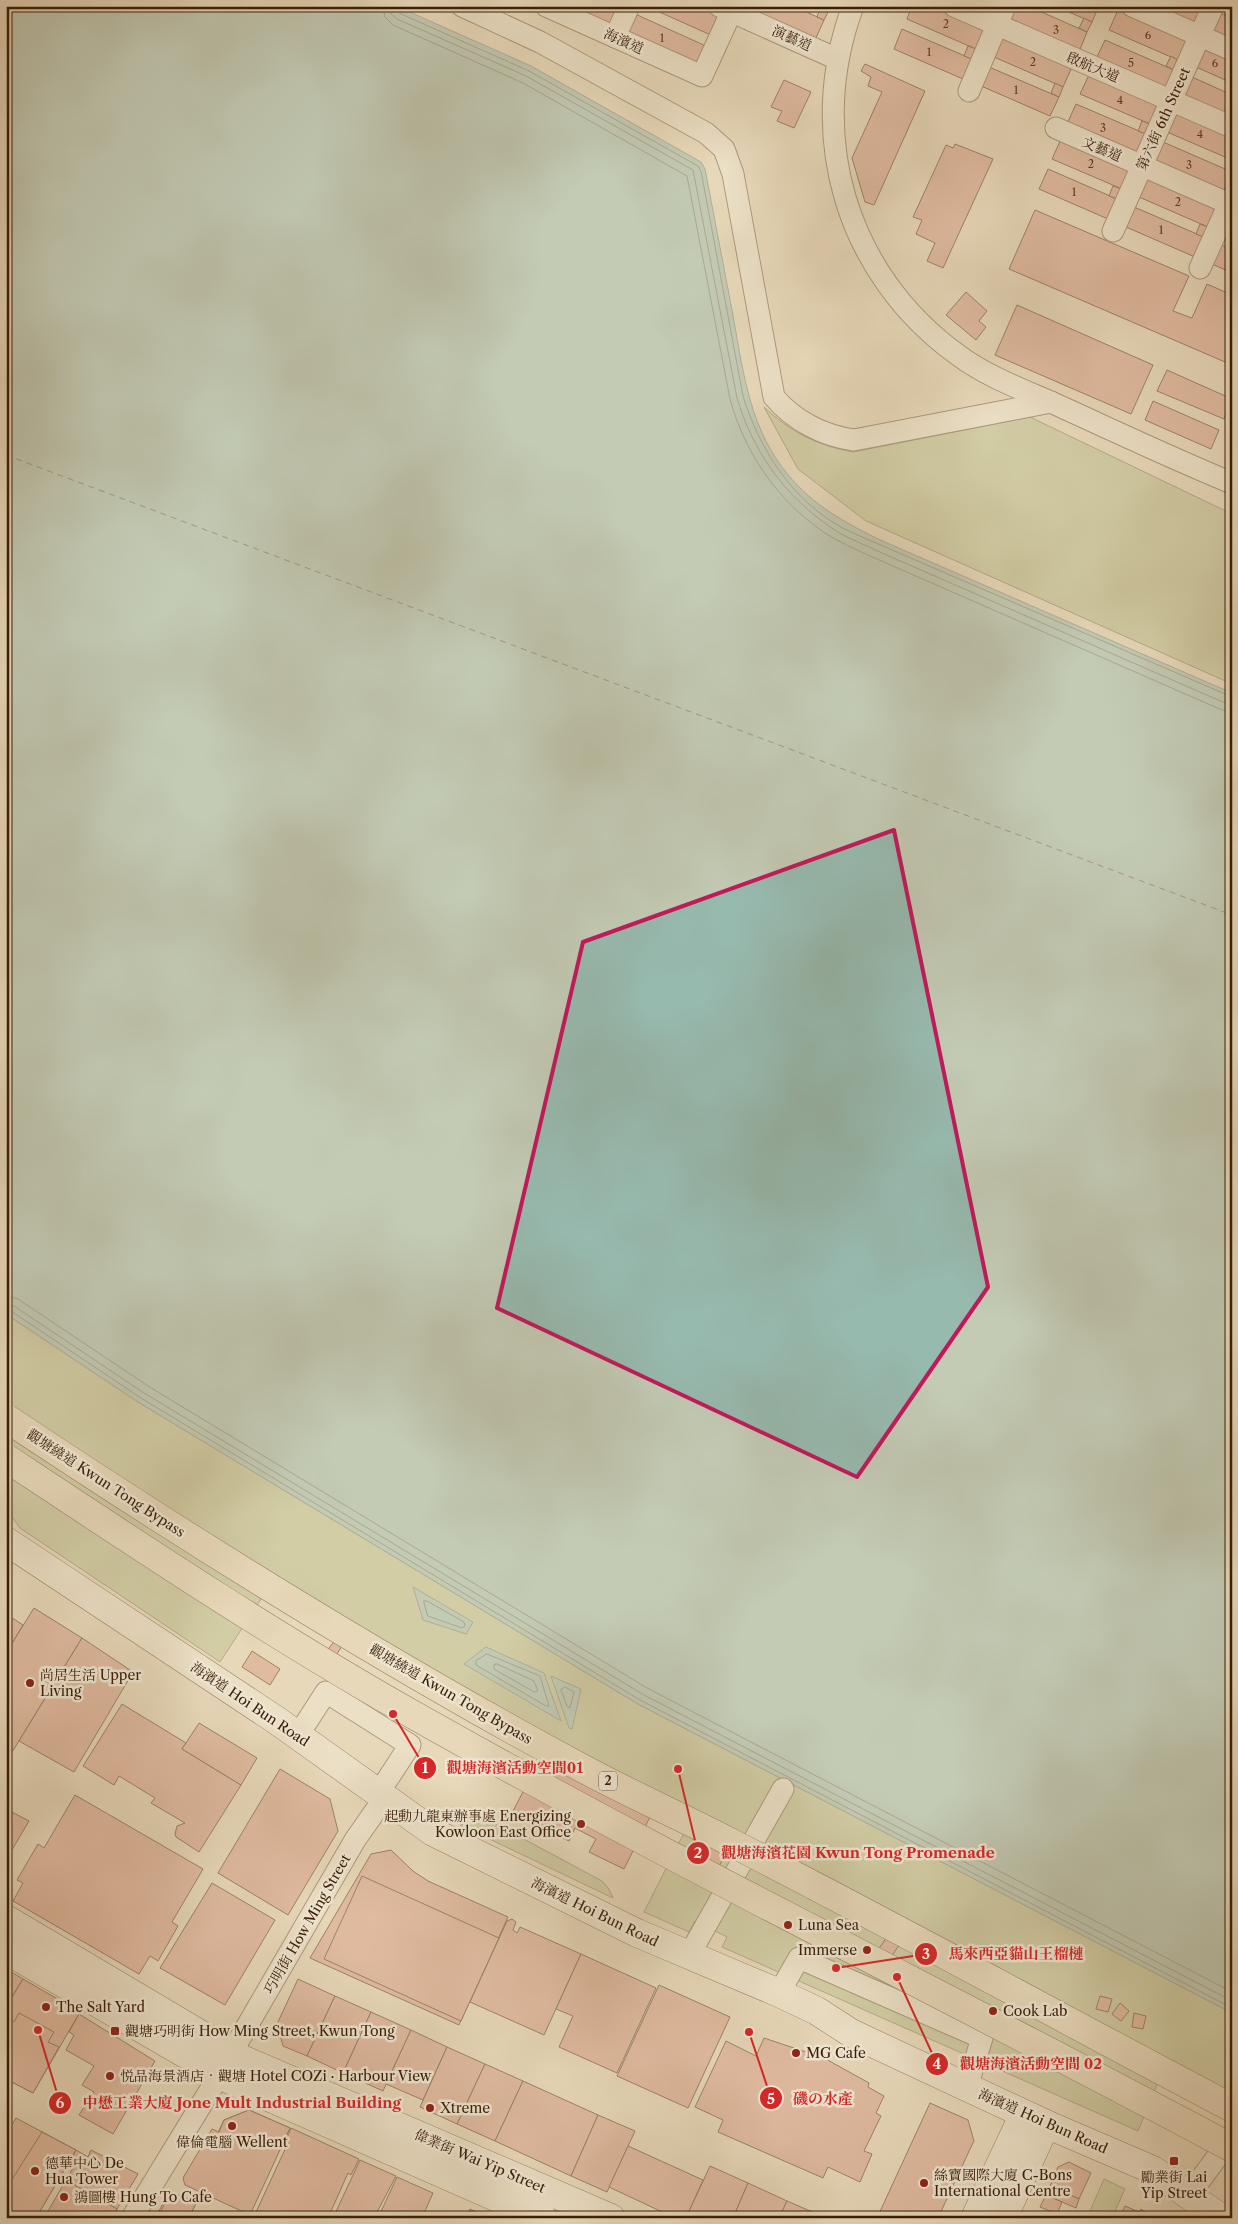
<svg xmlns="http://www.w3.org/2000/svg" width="1238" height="2224" font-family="'Libre Caslon Text','Noto Serif TC','Noto Serif JP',serif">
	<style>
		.green { fill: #b9be8d; stroke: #7a6e4a }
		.water { fill: #97baaf; stroke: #727b6b }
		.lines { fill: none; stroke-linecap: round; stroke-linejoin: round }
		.shore { stroke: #686c5a; stroke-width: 1 }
		.ferry { stroke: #564c39; stroke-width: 1; stroke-dasharray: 6 5; stroke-linecap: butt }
		.building { fill: #d89881; stroke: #3a1d06 }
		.street-casing { stroke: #654c33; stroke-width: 23 }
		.secondary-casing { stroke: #3a1d06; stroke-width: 29 }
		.street { stroke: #efe6d2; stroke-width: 21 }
		.secondary { stroke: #efe6d2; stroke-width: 28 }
		.highway-bridge-casing { stroke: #3a1d06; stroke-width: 29; stroke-linecap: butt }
		.highway-bridge { stroke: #e7d8b9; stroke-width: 28 }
		.marked { fill: none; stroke: #c2185b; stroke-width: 4; stroke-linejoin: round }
		.poi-dot { fill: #8f2418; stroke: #efe6d2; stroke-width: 2 }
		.labels { text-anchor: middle; stroke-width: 5; stroke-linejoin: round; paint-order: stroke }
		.number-label { font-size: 11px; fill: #623c25 }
		.shield { fill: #efe6d2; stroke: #705943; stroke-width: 1 }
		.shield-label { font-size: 12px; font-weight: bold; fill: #3a1d06 }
		.street-label { font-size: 14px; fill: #3a1d06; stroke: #efe6d2 }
		.poi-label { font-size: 14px; fill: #3a1d06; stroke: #efe6d2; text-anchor: start }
		.leader { fill: none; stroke: #d62828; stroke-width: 2 }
		.callout-dot { fill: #d62828; stroke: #efe6d2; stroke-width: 2 }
		.mark-label { font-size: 15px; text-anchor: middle; font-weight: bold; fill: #fff }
		.callout-label { font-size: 15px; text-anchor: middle; font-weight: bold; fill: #d62828; stroke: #efe6d2; stroke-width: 5; stroke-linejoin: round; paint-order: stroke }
	</style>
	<rect width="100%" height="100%" fill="#e7d8b9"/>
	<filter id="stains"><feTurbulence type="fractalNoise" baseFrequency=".004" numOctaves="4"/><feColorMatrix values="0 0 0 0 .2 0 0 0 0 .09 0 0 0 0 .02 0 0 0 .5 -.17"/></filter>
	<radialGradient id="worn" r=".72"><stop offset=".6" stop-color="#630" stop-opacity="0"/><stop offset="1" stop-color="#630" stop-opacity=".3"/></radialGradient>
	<g class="green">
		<path d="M764,407C789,431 818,446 853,452L1030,417L1232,514V684L866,521L798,469Z"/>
		<path d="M6,1314L138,1402L638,1704L1232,2013V2097L1166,2063L1138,2131L722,1947L727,1937L695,1921L689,1932L644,1912L690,1821L271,1584L220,1662L20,1528L6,1509Z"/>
		<path d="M479,1821L494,1823L602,1881L609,1889L613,1898L460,1825Z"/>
		<path d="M1104,2179L1125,2189L1112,2218H1087Z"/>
	</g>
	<g class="water">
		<path d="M6,6H396L531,66L701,162L705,169C714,216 723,263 732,310C742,364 748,422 782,467C808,502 840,520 878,539L1232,693V2013L638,1704L138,1402L6,1314Z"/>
		<path d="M413,1587L473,1622L466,1634L423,1620Z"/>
		<path d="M486,1647L544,1673L561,1721L464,1664Z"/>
		<path d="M551,1676L581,1689L572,1729L569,1728Z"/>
	</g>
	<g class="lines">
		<g class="shore">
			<path d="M382,6L385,17L393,25L523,83L687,176L730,399C745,454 778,501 825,533C839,542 855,549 870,556L1222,710L1232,711"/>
			<path d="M390,6L391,14L397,19L526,76L693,170L737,398C753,451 783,494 829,526C842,536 859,542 873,549L1225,703L1232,704"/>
			<path d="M396,6L399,13L529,71L698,166L701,171L743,396C759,447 788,494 834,523C847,531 862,537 876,543L1232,697"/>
			<path d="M6,1296L18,1299L148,1386L647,1688L1232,1992"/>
			<path d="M6,1304L14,1306L144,1393L644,1695L1232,2001"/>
			<path d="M6,1310L11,1311L141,1398L640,1700L1232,2008"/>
			<path d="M424,1601H427L464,1622L465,1626L462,1628L428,1616Z"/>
			<path d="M487,1654L540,1676L549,1706H546L476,1665V1661Z"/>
			<path d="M497,1664L534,1681L538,1691L534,1692L494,1669V1665Z"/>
			<path d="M565,1687L574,1692L570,1708L567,1706L561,1690Z"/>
		</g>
		<path class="ferry" d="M6,455L1232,915"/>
	</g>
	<g class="building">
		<path d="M564,6H618L611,27Z"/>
		<path d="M646,6H700L722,16L713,36Z"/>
		<path d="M741,6H793L824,20L815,40Z"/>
		<path d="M821,6L829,10L824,20L817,17Z"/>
		<path d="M912,6H932L985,29L976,49L907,19Z"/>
		<path d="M1016,6H1028L1087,32L1079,52L1009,22Z"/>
		<path d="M1055,6H1099L1092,22Z"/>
		<path d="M1151,6H1202L1194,25Z"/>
		<path d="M1118,10L1187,40L1178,60L1109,30Z"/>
		<path d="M633,13L708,47L699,67L624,33Z"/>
		<path d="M1220,13L1232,18V41L1211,32Z"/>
		<path d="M1084,18L1092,22L1087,32L1079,28Z"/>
		<path d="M902,29L972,59L963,79L894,49Z"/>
		<path d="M1002,37L1072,67L1063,87L994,57Z"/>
		<path d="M1105,40L1174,70L1165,89L1096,59Z"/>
		<path d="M968,46L976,49L972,59L964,56Z"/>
		<path d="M1205,48L1232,59V83L1196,67Z"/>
		<path d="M1171,56L1178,60L1174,70L1166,66Z"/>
		<path d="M865,64L925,91L874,205L865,202L852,158L882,92L868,86L871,77L861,71Z"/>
		<path d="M989,67L1059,97L1050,116L981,86Z"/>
		<path d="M1089,75L1159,105L1150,124L1080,94Z"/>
		<path d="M1192,77L1232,95V118L1183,97Z"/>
		<path d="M784,80L811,92L794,128L777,121L782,111L771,107Z"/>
		<path d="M1055,83L1063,87L1059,97L1051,93Z"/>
		<path d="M1076,104L1146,134L1137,154L1067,124Z"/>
		<path d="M1176,112L1232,136V160L1167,132Z"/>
		<path d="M1142,121L1150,124L1146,134L1138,131Z"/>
		<path d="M1061,139L1130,170L1122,189L1052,159Z"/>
		<path d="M1163,142L1232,172L1224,192L1154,162Z"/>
		<path d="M955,144L993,159L943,268L927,261L935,243L916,234L922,220L913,217L946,145L953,148Z"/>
		<path d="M1048,169L1117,199L1108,219L1039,189Z"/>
		<path d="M1147,177L1217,207L1208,227L1139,197Z"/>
		<path d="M1113,186L1122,189L1117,199L1109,196Z"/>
		<path d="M1134,207L1204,237L1195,257L1126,227Z"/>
		<path d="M1035,210L1189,276L1173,311L1192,318L1207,284L1232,295V365L1009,269Z"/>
		<path d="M1200,224L1208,227L1204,237L1196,234Z"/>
		<path d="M1221,245L1232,249V273L1212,264Z"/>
		<path d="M966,292L987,311L979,321L986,327L976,340L946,315Z"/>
		<path d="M1017,305L1153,365L1131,414L995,355Z"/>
		<path d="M1167,370L1232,399L1224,419L1157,391Z"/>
		<path d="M1153,401L1219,430L1211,449L1145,420Z"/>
		<path d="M34,1608L82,1638L6,1762V1653Z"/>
		<path d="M6,1614L23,1625L6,1653Z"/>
		<path d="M82,1638L133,1672L74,1772L19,1741Z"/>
		<path d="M337,1638L345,1642L334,1658L325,1653Z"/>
		<path d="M252,1651L280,1669L270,1685L242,1667Z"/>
		<path d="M122,1704L186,1743L182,1749L241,1785L199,1852L176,1837L175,1834L177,1826L185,1823L151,1803L155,1798L119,1776L114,1785L83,1766Z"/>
		<path d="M199,1723L257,1758L241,1785L182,1749Z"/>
		<path d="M541,1757L652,1813L624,1869L589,1852L596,1839L575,1828L569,1841L512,1813Z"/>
		<path d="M280,1769L330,1799L338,1831L288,1915L218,1873Z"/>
		<path d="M75,1795L203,1869L172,1922L178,1926L158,1961L150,1956L139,1974L13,1901L23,1883L17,1880L38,1844L44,1848Z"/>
		<path d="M6,1809L29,1821L6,1860Z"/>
		<path d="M712,1824L735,1836L707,1889L684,1877Z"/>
		<path d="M391,1850L413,1871L428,1881L508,1917L459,2025L310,1958L371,1854Z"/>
		<path d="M362,1876L499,1938L461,2021L324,1959Z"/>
		<path d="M212,1883L275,1920L225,2005L160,1968Z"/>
		<path d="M512,1919L516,1922L513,1930L517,1933L520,1927L581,1954L544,2035L470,2002L507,1921Z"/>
		<path d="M887,1937L900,1944L886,1964L873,1957Z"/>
		<path d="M581,1954L656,1988L617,2073L559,2047L573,2016L556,2009Z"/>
		<path d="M6,1969L23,1979L6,2006Z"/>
		<path d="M23,1979L80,2012L33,2093L6,2079V2007Z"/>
		<path d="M298,1979L335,1996L307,2056L283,2046L277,2024Z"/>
		<path d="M659,1985L730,2017L688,2108L617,2076Z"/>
		<path d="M335,1996L371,2012L343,2073L307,2056Z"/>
		<path d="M1100,1996L1112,1999L1108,2012L1096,2009Z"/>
		<path d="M1120,2003L1129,2011L1121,2021L1112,2014Z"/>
		<path d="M371,2012L411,2030L383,2091L343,2073Z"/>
		<path d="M19,2013L54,2032L48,2042L59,2047L33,2093L6,2079V2018L14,2022Z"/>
		<path d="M1134,2013L1146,2016L1143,2029L1132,2027Z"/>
		<path d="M79,2014L155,2061L113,2134L79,2115L94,2092L82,2085L94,2066L66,2050L74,2035L69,2032Z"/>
		<path d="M411,2030L447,2047L423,2100L386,2084Z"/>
		<path d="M764,2038L824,2058L869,2083L868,2087L884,2096L876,2113L881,2116L864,2151L872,2154L860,2182L828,2167L823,2178L718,2132L723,2120L695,2107L726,2041L756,2056Z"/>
		<path d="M447,2047L485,2064L457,2124L420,2107Z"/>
		<path d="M485,2064L523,2081L495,2141L457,2124Z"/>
		<path d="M523,2081L598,2115L571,2176L495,2141Z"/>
		<path d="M930,2103L968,2120L974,2141L971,2147L938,2218H877Z"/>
		<path d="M249,2110L290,2128L271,2168L261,2163L264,2155L250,2149L227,2197L194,2182L224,2120Z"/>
		<path d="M249,2110L290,2128L250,2215L185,2185L183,2178L212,2129L219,2132L224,2120Z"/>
		<path d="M598,2115L635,2131L607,2192L571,2176Z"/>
		<path d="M16,2118L76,2150L36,2218H13L6,2215V2135Z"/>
		<path d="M291,2128L359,2159L351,2175L348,2173L328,2218H269L256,2212L288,2143L285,2142Z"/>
		<path d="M42,2132L76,2150L36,2218H13L6,2215V2189Z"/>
		<path d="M628,2146L703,2180L686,2218H675L609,2187Z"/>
		<path d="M76,2150L88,2157L91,2150L138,2174L117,2209L66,2180L73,2168L68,2165Z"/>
		<path d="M360,2160L396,2176L374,2218H333Z"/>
		<path d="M1069,2162L1091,2173L1079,2199L1050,2186L1058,2167Z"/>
		<path d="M710,2166L748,2183L733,2218H686Z"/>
		<path d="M397,2177L433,2193L422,2218H378Z"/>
		<path d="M66,2180L117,2209L113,2218H44Z"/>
		<path d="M748,2183L787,2201L779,2218H733Z"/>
		<path d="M1050,2186L1079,2199L1076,2208L1046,2195Z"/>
		<path d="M170,2191L196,2203L189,2218H155Z"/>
		<path d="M170,2191L196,2203L189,2218H158Z"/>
		<path d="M1046,2195L1062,2202L1057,2214L1040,2207Z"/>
		<path d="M787,2201L824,2217L779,2218Z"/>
		<path d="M1125,2206L1139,2212L1141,2209L1154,2218H1119Z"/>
		<path d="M470,2209L489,2218H466Z"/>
	</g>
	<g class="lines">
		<g class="street-casing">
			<g id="street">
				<path d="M462,6L540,42L706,133L724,149L733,174L774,397C794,421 824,436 854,440L1051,402"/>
				<path d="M546,6L702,76L734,6"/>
				<path d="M719,6L837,59"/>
				<path d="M853,6C805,136 846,274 958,355C990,379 1030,392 1066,409C1121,434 1176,460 1232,483"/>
				<path d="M954,6L1232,127"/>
				<path d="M1132,6L1232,50"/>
				<path d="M615,37L629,6"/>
				<path d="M969,91L1005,6"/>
				<path d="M1056,128L1232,205"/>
				<path d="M1113,231L1213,6"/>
				<path d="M1200,268L1232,197"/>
				<path d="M306,1723L326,1692L410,1745L387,1780"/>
				<path d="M688,1957L783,1789"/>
				<path d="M779,1993L799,1958L982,2038L967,2087"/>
				<path d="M232,2052L355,1840L385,1797"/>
				<path d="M1189,2195L1232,2137"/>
				<path d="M132,2218L220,2074"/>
			</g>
		</g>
		<g class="secondary-casing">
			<g id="secondary">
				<path d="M6,1541L276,1720L433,1832L637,1933L779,1993L817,2011L851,2033L1046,2124L1153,2170L1221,2218"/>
				<path d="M6,1919L242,2059L611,2218"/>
				<path d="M6,1950L232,2081L543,2218"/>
				<path d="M975,2218L1024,2114"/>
				<path d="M1003,2218L1046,2124"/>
			</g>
		</g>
		<use href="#street" class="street"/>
		<use href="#secondary" class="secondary"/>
		<g class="highway-bridge-casing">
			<g id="highway-bridge">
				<path d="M6,1418C192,1542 383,1661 580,1767C630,1794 682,1817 732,1843C900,1929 1065,2020 1232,2108"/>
				<path d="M6,1458C142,1548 277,1638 419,1718C686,1869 962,2003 1232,2148"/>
			</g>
		</g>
		<use href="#highway-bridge" class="highway-bridge"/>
	</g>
	<path d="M0 0H1238V2224H0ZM894,830L988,1287L857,1477L497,1308L583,942Z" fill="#e7d8b9" fill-opacity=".55" fill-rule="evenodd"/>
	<path class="marked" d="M894,830L988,1287L857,1477L497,1308L583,942Z"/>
	<g class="poi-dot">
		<circle cx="30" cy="1683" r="5"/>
		<circle cx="581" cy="1824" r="5"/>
		<circle cx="788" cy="1925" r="5"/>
		<circle cx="867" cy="1950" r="5"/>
		<circle cx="46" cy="2007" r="5"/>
		<circle cx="993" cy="2011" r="5"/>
		<rect x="110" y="2026" width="10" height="10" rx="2.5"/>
		<circle cx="796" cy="2053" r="5"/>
		<circle cx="110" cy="2076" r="5"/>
		<circle cx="430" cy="2108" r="5"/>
		<circle cx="232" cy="2126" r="5"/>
		<rect x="1169" y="2156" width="10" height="10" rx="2.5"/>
		<circle cx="35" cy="2171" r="5"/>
		<circle cx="924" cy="2183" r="5"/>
		<circle cx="64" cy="2197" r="5"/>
	</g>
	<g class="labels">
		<g class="number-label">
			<text x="946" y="28">2</text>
			<text x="1056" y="34">3</text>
			<text x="1148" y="39">6</text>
			<text x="662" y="42">1</text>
			<text x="929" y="56">1</text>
			<text x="1033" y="66">2</text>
			<text x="1131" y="67">5</text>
			<text x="1215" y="67">6</text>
			<text x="1016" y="94">1</text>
			<text x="1120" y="104">4</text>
			<text x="1103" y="132">3</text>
			<text x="1200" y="138">4</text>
			<text x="1091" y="168">2</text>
			<text x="1189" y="169">3</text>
			<text x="1074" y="196">1</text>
			<text x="1178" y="206">2</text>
			<text x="1161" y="234">1</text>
		</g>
		<rect class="shield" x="599" y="1771.5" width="18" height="19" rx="4"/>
		<g class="shield-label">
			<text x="608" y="1785">2</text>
		</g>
		<g class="street-label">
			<text transform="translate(792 38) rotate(24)" y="5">演藝道</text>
			<text transform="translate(624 41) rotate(24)" y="5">海濱道</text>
			<text transform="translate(1093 67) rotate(23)" y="5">啟航大道</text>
			<text transform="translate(1163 119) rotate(-66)" y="5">第六街 6th Street</text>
			<text transform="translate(1102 149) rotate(23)" y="5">文藝道</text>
			<text transform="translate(106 1483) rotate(33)" y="5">觀塘繞道 Kwun Tong Bypass</text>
			<text transform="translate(451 1694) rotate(30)" y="5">觀塘繞道 Kwun Tong Bypass</text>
			<text transform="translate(250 1704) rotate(34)" y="5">海濱道 Hoi Bun Road</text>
			<text transform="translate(595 1912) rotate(26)" y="5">海濱道 Hoi Bun Road</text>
			<text transform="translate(307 1924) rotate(-60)" y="5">巧明街 How Ming Street</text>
			<text transform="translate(1043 2121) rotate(24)" y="5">海濱道 Hoi Bun Road</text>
			<text transform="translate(480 2161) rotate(23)" y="5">偉業街 Wai Yip Street</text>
		</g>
		<g class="poi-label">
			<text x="40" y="1680">尚居生活 Upper<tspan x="40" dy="16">Living</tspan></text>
			<text x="571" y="1821" text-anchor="end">起動九龍東辦事處 Energizing<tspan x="571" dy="16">Kowloon East Office</tspan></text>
			<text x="798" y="1930">Luna Sea</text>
			<text x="857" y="1955" text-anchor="end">Immerse</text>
			<text x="56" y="2012">The Salt Yard</text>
			<text x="1003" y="2016">Cook Lab</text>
			<text x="125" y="2036">觀塘巧明街 How Ming Street, Kwun Tong</text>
			<text x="806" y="2058">MG Cafe</text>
			<text x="120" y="2081">悦品海景酒店‧觀塘 Hotel COZi ∙ Harbour View</text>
			<text x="440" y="2113">Xtreme</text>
			<text x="232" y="2147" text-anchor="middle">偉倫電腦 Wellent</text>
			<text x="45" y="2168">德華中心 De<tspan x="45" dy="16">Hua Tower</tspan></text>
			<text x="934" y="2180">絲寶國際大廈 C-Bons<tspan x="934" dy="16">International Centre</tspan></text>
			<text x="1174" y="2182" text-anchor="middle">勵業街 Lai<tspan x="1174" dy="16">Yip Street</tspan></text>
			<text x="74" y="2202">鴻圖樓 Hung To Cafe</text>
		</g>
	</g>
	<path class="leader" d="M393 1714L425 1768M678 1769L698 1853M836 1968L926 1954M897 1977L937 2064M749 2032L771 2098M38 2030L60 2103"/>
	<g class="callout-dot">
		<circle cx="393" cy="1714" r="5"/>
		<circle cx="678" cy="1769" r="5"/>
		<circle cx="836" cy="1968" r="5"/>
		<circle cx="897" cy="1977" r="5"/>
		<circle cx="749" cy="2032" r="5"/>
		<circle cx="38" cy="2030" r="5"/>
		<circle cx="425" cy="1768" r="12"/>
		<circle cx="698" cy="1853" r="12"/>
		<circle cx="926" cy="1954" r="12"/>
		<circle cx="937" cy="2064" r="12"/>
		<circle cx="771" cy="2098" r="12"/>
		<circle cx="60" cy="2103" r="12"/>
	</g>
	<g class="mark-label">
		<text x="425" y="1773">1</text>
		<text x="698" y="1858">2</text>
		<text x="926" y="1959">3</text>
		<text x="937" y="2069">4</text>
		<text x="771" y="2104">5</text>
		<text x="60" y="2108">6</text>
	</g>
	<g class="callout-label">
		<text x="515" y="1773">觀塘海濱活動空間01</text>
		<text x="858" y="1858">觀塘海濱花園 Kwun Tong Promenade</text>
		<text x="1016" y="1959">馬來西亞貓山王榴槤</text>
		<text x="1031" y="2069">觀塘海濱活動空間 02</text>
		<text x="823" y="2104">磯の水產</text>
		<text x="242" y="2108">中懋工業大廈 Jone Mult Industrial Building</text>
	</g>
	<rect width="1238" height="2224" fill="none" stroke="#e7d8b9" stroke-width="25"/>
	<rect x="8" y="8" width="1223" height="2209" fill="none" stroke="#3a1d06" stroke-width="2.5"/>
	<rect x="12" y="12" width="1213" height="2199" fill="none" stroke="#3a1d06"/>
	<rect width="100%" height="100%" filter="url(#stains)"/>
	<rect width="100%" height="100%" fill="url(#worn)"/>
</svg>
